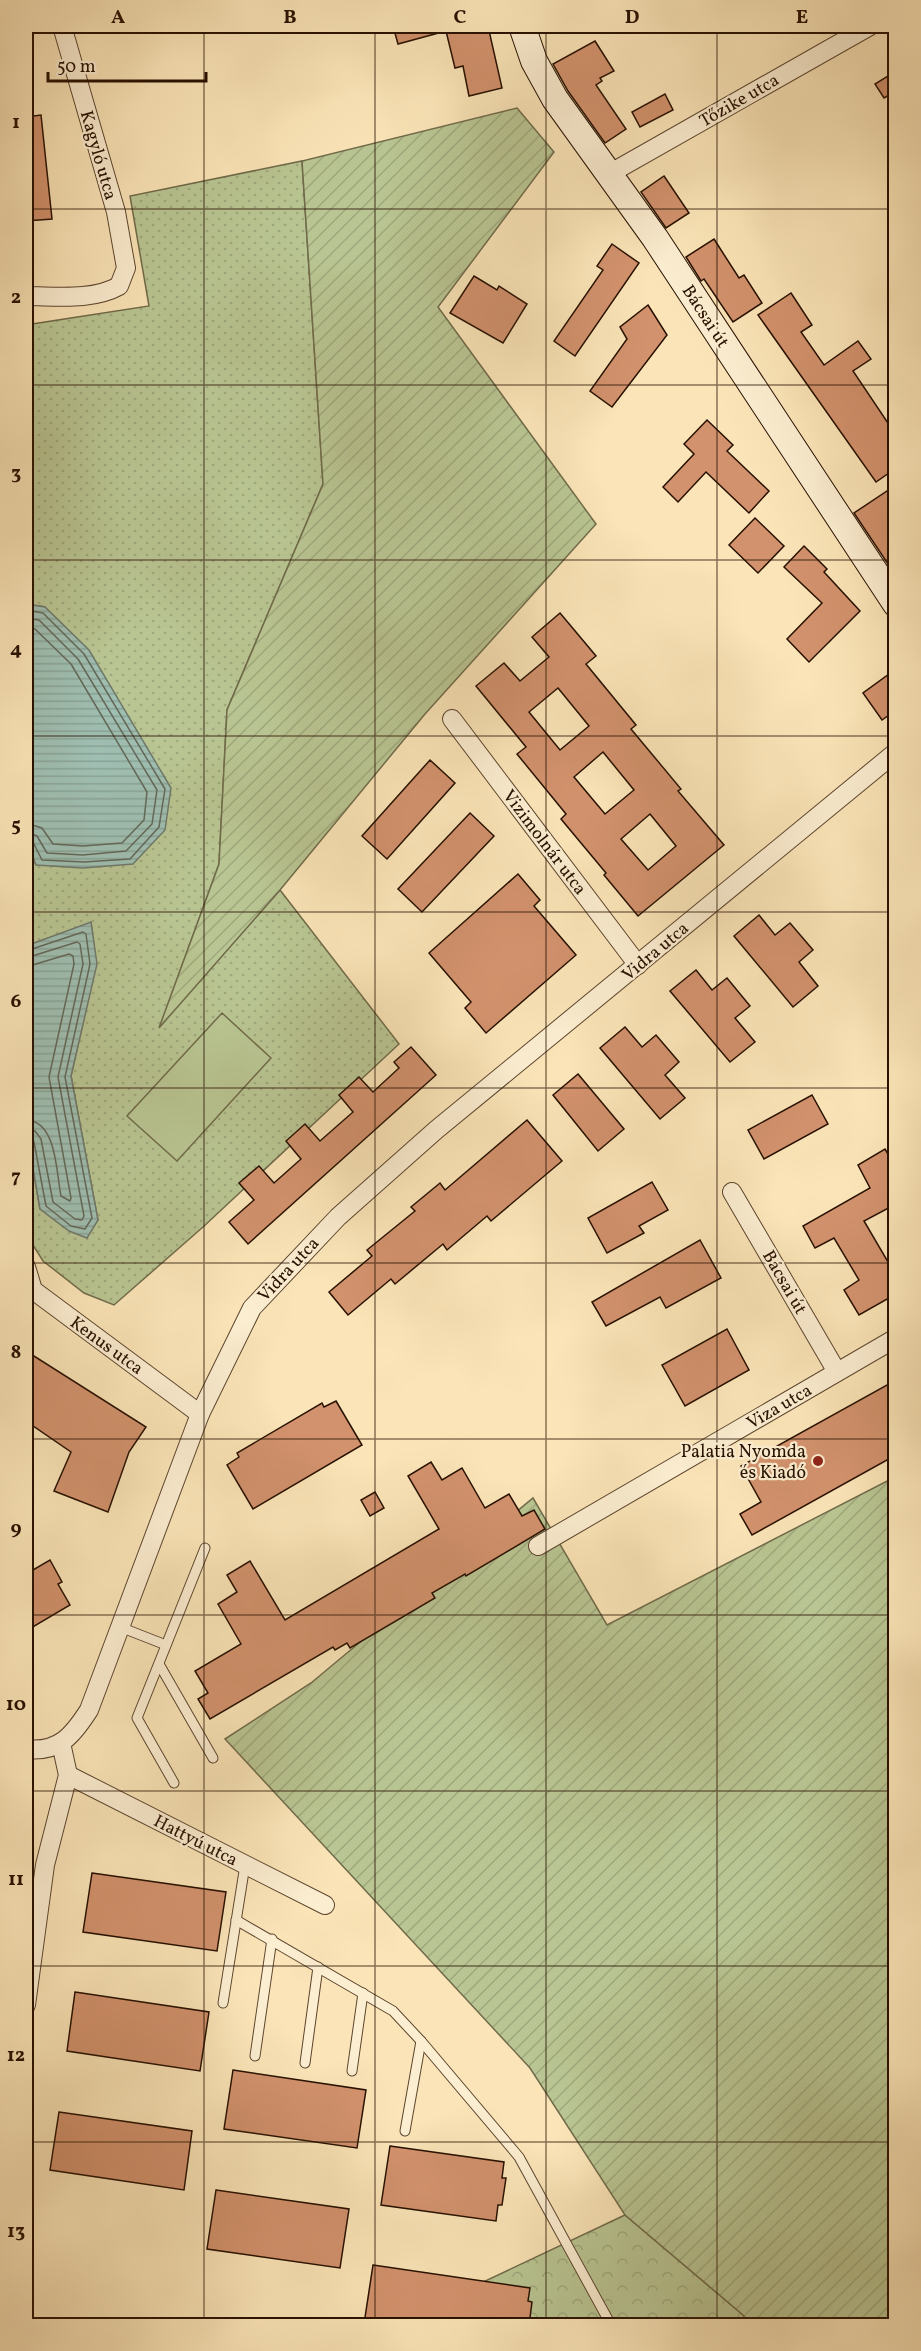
<svg xmlns="http://www.w3.org/2000/svg" width="921" height="2351" font-family="Vollkorn,serif">
	<style>
		.grass { fill: url(#grass-dots); stroke: #706b4a; stroke-width: 1.5 }
		.forest { fill: url(#forest-crowns); stroke: #706b4a; stroke-width: 1.5 }
		.garden { fill: url(#garden-furrows); stroke: #706b4a; stroke-width: 1.5 }
		.pitch { fill: #b9c693; stroke: #706b4a; stroke-width: 1.5 }
		.water { fill: url(#water-rules); stroke: #6f796b; stroke-width: 1.5 }
		.lines { fill: none; stroke-linecap: round; stroke-linejoin: round }
		.shore { stroke: #636859; stroke-width: 1.5 }
		.building { fill: #d2926d; stroke: #271000; stroke-width: 1.5; fill-rule: evenodd }
		.service-casing { stroke: #5c452e; stroke-width: 11 }
		.minor-casing { stroke: #5c452e; stroke-width: 20 }
		.secondary-casing { stroke: #271000; stroke-width: 28 }
		.service { stroke: #fceed1; stroke-width: 9 }
		.minor { stroke: #fceed1; stroke-width: 18 }
		.secondary { stroke: #fceed1; stroke-width: 26 }
		.grid { fill: none; stroke: #271000; stroke-width: 1.5; stroke-opacity: 0.55 }
		.poi-dot { fill: #8f2418; stroke: #fceed1; stroke-width: 2 }
		.labels { text-anchor: middle; stroke-width: 4.5; stroke-linejoin: round; paint-order: stroke }
		.street-label { font-size: 18px; fill: #271000; stroke: #fceed1 }
		.poi-label { font-size: 18px; fill: #271000; stroke: #fceed1; text-anchor: end }
		.neatline { fill: none; stroke: #271000; stroke-width: 2 }
		.grid-label { font-size: 20px; text-anchor: middle; font-weight: bold; fill: #271000 }
	</style>
	<defs>
		<pattern id="grass-dots" width="8" height="8" patternUnits="userSpaceOnUse" patternTransform="scale(1.5)"><rect width="8" height="8" fill="#b9c693"/><path d="M2 2h.1M6 6h.1" fill="none" stroke="#9fa97d" stroke-width="1.8" stroke-linecap="round"/></pattern>
		<pattern id="forest-crowns" width="20" height="18" patternUnits="userSpaceOnUse" patternTransform="scale(1.5)"><rect width="20" height="18" fill="#b9c693"/><path d="M2 6a3 3 0 1 1 6 0M12 15a3 3 0 1 1 6 0" fill="none" stroke="#9fa97d"/></pattern>
		<pattern id="garden-furrows" width="10" height="10" patternUnits="userSpaceOnUse" patternTransform="scale(1.5)"><rect width="10" height="10" fill="#b9c693"/><path d="M-1 1l2-2M0 10L10 0M9 11l2-2" fill="none" stroke="#9fa97d"/></pattern>
		<pattern id="water-rules" width="6" height="5" patternUnits="userSpaceOnUse" patternTransform="scale(1.5)"><rect width="6" height="5" fill="#9fbfb2"/><path d="M0 2.5h6" fill="none" stroke="#89a397"/></pattern>
	</defs>
	<rect width="100%" height="100%" fill="#fbe5b8"/>
	<filter id="stains"><feTurbulence type="fractalNoise" baseFrequency=".00333" numOctaves="4"/><feColorMatrix values="0 0 0 0 .2 0 0 0 0 .09 0 0 0 0 .02 0 0 0 .5 -.17"/></filter>
	<radialGradient id="worn" r=".72"><stop offset=".6" stop-color="#630" stop-opacity="0"/><stop offset="1" stop-color="#630" stop-opacity=".3"/></radialGradient>
	<path class="grass" d="M302,161L323,484L227,710L219,864L160,1026L280,890L399,1044L203,1227L114,1305L84,1293L43,1261L26,1234V1128L40,1209L98,1220L71,1076L96,964L91,923L26,946V839L36,865L45,607L26,604V325L149,306L130,196Z"/>
	<path class="forest" d="M625,2215L743,2315L751,2325L390,2326Z"/>
	<g class="garden">
		<path d="M517,108L554,152L438,307L596,524L425,714L280,890L159,1028L219,864L227,710L323,484L302,161Z"/>
		<path d="M895,1477V2325H751L743,2315L625,2215L530,2068L225,1739L311,1683L533,1498L607,1625Z"/>
	</g>
	<path class="pitch" d="M222,1013L271,1058L177,1161L127,1116Z"/>
	<g class="water">
		<path d="M26,604L45,607L89,650L171,788L165,830L133,864L83,868L36,865L26,839Z"/>
		<path d="M91,922L97,964L71,1076L98,1220L87,1238L69,1231L40,1209L26,1128V946Z"/>
	</g>
	<g class="lines">
		<g class="shore">
			<path d="M26,610L43,613L84,654L165,789L159,827L130,859L84,862L42,860L33,842L26,839"/>
			<path d="M26,618L39,620L78,659L157,790L152,824L126,851L83,855L47,853L37,836L26,832"/>
			<path d="M26,627L35,629L71,664L147,792L144,820L122,843L83,846L53,844L42,828L26,823"/>
			<path d="M26,951L83,932L86,934L90,964L65,1077L92,1218L85,1229L71,1226L46,1206L34,1142L31,1138L26,1137"/>
			<path d="M26,958L77,942L80,944L83,964L58,1077L84,1216L82,1220L75,1219L53,1202L41,1139L35,1131L26,1129"/>
			<path d="M26,967L69,954L73,956L74,964L49,1077L71,1198L70,1201L61,1196C56,1172 57,1121 26,1120"/>
		</g>
	</g>
	<g class="building">
		<path d="M393,26H488L502,88L469,96L463,66L455,68L446,31L398,44Z"/>
		<path d="M595,41L614,71L600,78L602,81L596,85L626,129L605,143L568,91L553,64Z"/>
		<path d="M896,71V91L884,98L875,84Z"/>
		<path d="M665,94L673,110L640,127L632,112Z"/>
		<path d="M41,115L52,219L26,221V117Z"/>
		<path d="M664,176L689,213L666,228L641,192Z"/>
		<path d="M714,239L739,278L744,275L762,303L733,322L704,279L701,281L686,257Z"/>
		<path d="M612,244L639,263L575,356L554,341L603,270L597,266Z"/>
		<path d="M474,276L497,290L499,286L527,304L503,343L450,313Z"/>
		<path d="M791,293L812,325L801,332L824,365L858,341L871,359L853,371L896,435V468L876,482L758,315Z"/>
		<path d="M648,305L667,335L612,407L590,391L627,339L620,327Z"/>
		<path d="M707,420L733,445L727,451L769,491L749,513L706,472L678,502L663,487L694,454L684,444Z"/>
		<path d="M887,491L896,503V576L854,513Z"/>
		<path d="M755,518L784,546L758,573L729,545Z"/>
		<path d="M804,546L827,569L824,572L860,611L809,662L787,639L822,603L784,567Z"/>
		<path d="M560,613L596,656L586,664L636,725L631,729L681,789L678,791L724,845L638,916L604,875L606,873L561,819L566,814L517,754L526,747L476,686L504,663L520,681L549,657L532,637ZM558,688L589,726L560,750L529,712ZM603,752L634,790L605,814L574,777ZM650,814L676,846L648,870L621,839Z"/>
		<path d="M896,669V710L882,720L863,693Z"/>
		<path d="M430,760L455,783L387,859L362,836Z"/>
		<path d="M470,813L494,836L422,912L398,889Z"/>
		<path d="M518,874L540,900L534,906L576,955L486,1033L465,1008L471,1002L429,953Z"/>
		<path d="M759,915L775,935L790,923L813,950L799,962L818,986L793,1007L734,936Z"/>
		<path d="M696,970L712,990L727,978L750,1006L735,1018L755,1042L730,1062L670,991Z"/>
		<path d="M625,1027L642,1047L656,1035L679,1062L665,1075L685,1098L660,1119L600,1048Z"/>
		<path d="M411,1047L436,1075L248,1244L229,1222L254,1200L239,1183L259,1166L274,1183L301,1159L286,1141L305,1124L320,1141L353,1112L339,1095L359,1077L373,1092L399,1068L394,1062Z"/>
		<path d="M578,1074L624,1129L598,1151L553,1095Z"/>
		<path d="M812,1095L828,1124L764,1159L748,1130Z"/>
		<path d="M527,1120L562,1161L491,1221L487,1216L447,1250L443,1244L395,1284L391,1279L348,1315L329,1292L372,1256L367,1250L415,1211L411,1207L440,1183L445,1190Z"/>
		<path d="M885,1149L896,1168V1204L864,1221L888,1262L896,1258V1294L859,1315L844,1290L859,1280L834,1238L815,1248L803,1226L870,1188L858,1165Z"/>
		<path d="M652,1182L668,1210L639,1226L644,1233L607,1253L588,1218Z"/>
		<path d="M700,1240L721,1278L666,1308L660,1297L606,1326L592,1302Z"/>
		<path d="M727,1329L749,1370L685,1406L662,1365Z"/>
		<path d="M26,1351L146,1427L129,1452L108,1512L54,1491L71,1452L26,1421Z"/>
		<path d="M896,1380V1455L752,1535L740,1514L761,1502L741,1466Z"/>
		<path d="M336,1401L362,1445L253,1509L227,1465L239,1457L237,1453L322,1403L324,1407Z"/>
		<path d="M431,1462L442,1480L462,1468L485,1508L509,1494L522,1516L534,1510L545,1529L466,1576L465,1574L432,1593L435,1598L350,1648L347,1643L335,1650L333,1647L210,1719L198,1699L208,1693L195,1671L241,1644L218,1604L237,1592L227,1575L250,1561L285,1620L439,1529L408,1476Z"/>
		<path d="M375,1492L384,1508L370,1516L361,1500Z"/>
		<path d="M50,1560L62,1582L58,1584L70,1605L26,1631V1574Z"/>
		<path d="M92,1873L226,1892L217,1951L83,1932Z"/>
		<path d="M75,1992L209,2012L200,2071L67,2051Z"/>
		<path d="M233,2070L366,2090L357,2148L224,2129Z"/>
		<path d="M59,2112L192,2131L184,2190L50,2170Z"/>
		<path d="M390,2146L504,2162L502,2178H506L502,2205H498L496,2221L381,2205Z"/>
		<path d="M216,2190L349,2209L340,2268L207,2249Z"/>
		<path d="M373,2265L530,2288L528,2301L532,2302L529,2325L364,2324Z"/>
	</g>
	<g class="lines">
		<g class="service-casing">
			<g id="service">
				<path d="M120,1627L166,1645"/>
				<path d="M159,1664L213,1758"/>
				<path d="M174,1783L137,1718L205,1548"/>
				<path d="M236,1920L393,2011L421,2041L519,2157L611,2325"/>
				<path d="M223,2003L245,1865"/>
				<path d="M255,2056L272,1939"/>
				<path d="M305,2063L318,1967"/>
				<path d="M352,2071L363,1993"/>
				<path d="M405,2131L421,2041"/>
			</g>
		</g>
		<g class="minor-casing">
			<g id="minor">
				<path d="M609,174L870,26"/>
				<path d="M26,296C56,296 92,301 119,286L126,268L116,212L62,26"/>
				<path d="M452,719L638,965"/>
				<path d="M732,1192L837,1372"/>
				<path d="M26,1267L33,1290L200,1414"/>
				<path d="M538,1546L896,1338"/>
				<path d="M26,1749C59,1753 73,1735 89,1710L200,1414L252,1308L338,1217L436,1130L896,752"/>
				<path d="M68,1775L325,1905"/>
				<path d="M26,2005L45,1865L68,1775L61,1743"/>
			</g>
		</g>
		<g class="secondary-casing">
			<path id="secondary" d="M522,26L534,61L555,99L655,238L896,604"/>
		</g>
		<use href="#service" class="service"/>
		<use href="#minor" class="minor"/>
		<use href="#secondary" class="secondary"/>
	</g>
	<path class="grid" d="M204,26V2326M375,26V2326M546,26V2326M717,26V2326M26,209H896M26,385H896M26,560H896M26,736H896M26,912H896M26,1088H896M26,1263H896M26,1439H896M26,1615H896M26,1791H896M26,1966H896M26,2142H896"/>
	<circle class="poi-dot" cx="818" cy="1461" r="6"/>
	<g class="labels">
		<g class="street-label">
			<text transform="translate(739 100) rotate(-30)" y="6">Tőzike utca</text>
			<text transform="translate(99 155) rotate(74)" y="6">Kagyló utca</text>
			<text transform="translate(706 316) rotate(57)" y="6">Bácsai út</text>
			<text transform="translate(545 842) rotate(53)" y="6">Vizimolnár utca</text>
			<text transform="translate(655 951) rotate(-40)" y="6">Vidra utca</text>
			<text transform="translate(288 1269) rotate(-47)" y="6">Vidra utca</text>
			<text transform="translate(785 1282) rotate(60)" y="6">Bácsai út</text>
			<text transform="translate(107 1345) rotate(36)" y="6">Kenus utca</text>
			<text transform="translate(779 1406) rotate(-30)" y="6">Viza utca</text>
			<text transform="translate(196 1840) rotate(27)" y="6">Hattyú utca</text>
		</g>
		<g class="poi-label">
			<text x="806" y="1457">Palatia Nyomda<tspan x="806" dy="21">és Kiadó</tspan></text>
		</g>
	</g>
	<rect width="921" height="2351" fill="none" stroke="#fbe5b8" stroke-width="66"/>
	<path d="M48 72v9h158v-9" fill="none" stroke="#271000" stroke-width="3"/>
	<text x="57" y="72" font-size="18" fill="#271000" stroke="#fceed1" stroke-width="4.5" paint-order="stroke">50 m</text>
	<rect x="33" y="33" width="855" height="2285" class="neatline"/>
	<g class="grid-label">
		<text x="118" y="23">A</text>
		<text x="290" y="23">B</text>
		<text x="460" y="23">C</text>
		<text x="632" y="23">D</text>
		<text x="802" y="23">E</text>
		<text x="16" y="128">1</text>
		<text x="16" y="303">2</text>
		<text x="16" y="479">3</text>
		<text x="16" y="655">4</text>
		<text x="16" y="831">5</text>
		<text x="16" y="1007">6</text>
		<text x="16" y="1182">7</text>
		<text x="16" y="1358">8</text>
		<text x="16" y="1534">9</text>
		<text x="16" y="1710">10</text>
		<text x="16" y="1885">11</text>
		<text x="16" y="2061">12</text>
		<text x="16" y="2237">13</text>
	</g>
	<rect width="100%" height="100%" filter="url(#stains)"/>
	<rect width="100%" height="100%" fill="url(#worn)"/>
</svg>
